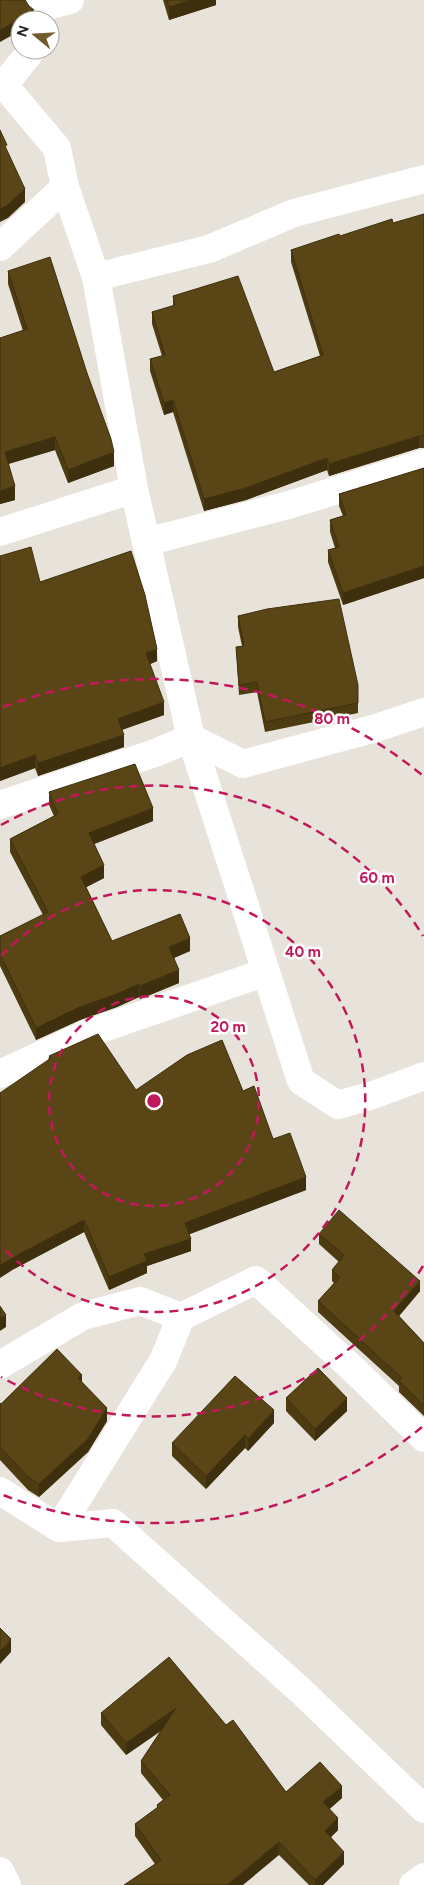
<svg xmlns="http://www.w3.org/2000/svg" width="424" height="1885" font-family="Figtree,sans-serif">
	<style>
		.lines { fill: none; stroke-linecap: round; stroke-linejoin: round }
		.minor { stroke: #fff; stroke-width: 28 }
		.wall { fill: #4d3b12 }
		.shaded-wall { fill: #3e300f }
		.building { fill: #594515; stroke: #3e300f }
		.ring { fill: none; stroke: #c2185b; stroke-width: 2.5; stroke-dasharray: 9 6 }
		.centre { fill: #c2185b; stroke: #fff; stroke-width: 2.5 }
		.ring-label { font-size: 15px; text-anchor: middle; font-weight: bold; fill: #c2185b; stroke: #fff; stroke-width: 5; stroke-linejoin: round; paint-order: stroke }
	</style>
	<rect width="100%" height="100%" fill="#e7e3da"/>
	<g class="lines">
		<g class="minor">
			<path d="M40,8L70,0"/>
			<path d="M0,83L4,85L57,148L65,187L96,277L209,249L294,213L424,179"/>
			<path d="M4,85L28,55L30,50"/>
			<path d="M0,247L65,187"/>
			<path d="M134,489L191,738L301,1081L338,1105L373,1095L424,1076"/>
			<path d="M0,532L134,489L96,277"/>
			<path d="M146,542L292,504L424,463"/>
			<path d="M0,805L155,753L191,738L243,764L376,728L424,712"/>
			<path d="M0,1074L86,1034L266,972"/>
			<path d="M0,1365L83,1316L140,1301L181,1317"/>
			<path d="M0,1491L59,1528L163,1361L181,1317L256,1280L353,1369L424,1438"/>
			<path d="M59,1528L113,1523L301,1691L424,1809"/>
			<path d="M0,1871L7,1885"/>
			<path d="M413,1885L424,1877"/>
		</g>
	</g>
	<g class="wall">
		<path d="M163,0H216V5L169,20Z"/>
		<path d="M424,214V448H419L329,476L327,470L246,500L204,511L173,412L164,415L150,371V359L162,356L152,324V312L173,306V296L274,372L320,356L291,262V250L340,236L393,223Z"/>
		<path d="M8,271L114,466L68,483L55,450L8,464L15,500L0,504L23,331L8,284Z"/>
		<path d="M424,468V578L343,605L328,562V550L335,548L330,532V520L343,516L339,506V494Z"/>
		<path d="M0,556L40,582L157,661L150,664L164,715L122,730L124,747L38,776L35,768L0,781Z"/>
		<path d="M238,616L358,703V713L265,732L257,692L239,695L236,647L242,646L238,627Z"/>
		<path d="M49,792L153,821L94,844L104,878L86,887L112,941L190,951L174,958L179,983L140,999L139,997L117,1007L80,1020L36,1040L0,966V936L43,915L10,852V839L54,816L49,805Z"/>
		<path d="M49,1056L136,1090L243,1091L306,1190L189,1234L191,1251L147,1266V1273L109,1290L84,1232L14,1269Z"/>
		<path d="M319,1234L420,1291L399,1316L424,1343V1416L399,1392V1386L318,1312V1301L334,1283L332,1281V1270L339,1262L319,1244Z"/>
		<path d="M82,1382L107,1421L88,1452L39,1497L28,1490L0,1460V1403L1,1404Z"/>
		<path d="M286,1398L347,1411L315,1441L286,1411Z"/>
		<path d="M274,1423L248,1451L245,1448L206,1489L172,1456V1443Z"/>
		<path d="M101,1713L226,1725L286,1792L342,1798L329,1809L338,1830L331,1837L344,1864L323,1885H309L279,1855L155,1864L135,1836V1824L157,1808V1805L163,1800L141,1773V1761L161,1731L126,1755L101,1725Z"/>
	</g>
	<g class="shaded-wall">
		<path d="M192,0H216V5L169,20V7Z"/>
		<path d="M34,10V20H20V31L0,42V30Z"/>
		<path d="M25,189V202L8,218L0,222V209Z"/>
		<path d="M173,400V412L164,415V403Z"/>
		<path d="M419,436V448L329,476V464Z"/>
		<path d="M55,437V450L5,465V452Z"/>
		<path d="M114,452V466L68,483V470Z"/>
		<path d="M327,458V470L246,500L204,511V499Z"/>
		<path d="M15,486V500L0,504V491Z"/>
		<path d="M424,566V578L343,605V593Z"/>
		<path d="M157,649V661L146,666V653Z"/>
		<path d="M164,702V715L118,731V719Z"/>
		<path d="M124,735V747L38,776V763Z"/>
		<path d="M35,755V768L0,781V768Z"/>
		<path d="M153,808V821L89,846V833Z"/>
		<path d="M104,865V878L81,890V877Z"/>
		<path d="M190,938V951L169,960V947Z"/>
		<path d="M179,970V983L140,999V986Z"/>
		<path d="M139,984V997L117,1007L80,1020L36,1040V1028L80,1007Z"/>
		<path d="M306,1177V1190L185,1236V1223Z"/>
		<path d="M84,1220V1232L14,1269L0,1278V1265L14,1257Z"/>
		<path d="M191,1239V1251L147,1266V1273L109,1290V1277L144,1254Z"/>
		<path d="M420,1281V1291L394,1322V1311Z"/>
		<path d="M6,1315V1327L0,1331V1318Z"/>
		<path d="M82,1375V1387L78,1378Z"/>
		<path d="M347,1398V1411L315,1441V1429Z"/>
		<path d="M107,1408V1421L88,1452L39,1497V1484Z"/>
		<path d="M274,1410V1423L248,1451V1439Z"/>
		<path d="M245,1435V1448L206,1489V1476Z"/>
		<path d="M11,1639V1652L0,1664V1651Z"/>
		<path d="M176,1708V1720L126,1755V1743Z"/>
		<path d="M342,1786V1798L323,1815V1802Z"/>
		<path d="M338,1818V1830L325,1843V1831Z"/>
		<path d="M279,1842V1855L243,1885H227Z"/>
		<path d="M344,1852V1864L323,1885H315V1880Z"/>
	</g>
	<g class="building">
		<path d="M0,0H25L29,6L34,10L0,30Z"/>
		<path d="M167,0H192L169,7Z"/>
		<path d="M0,130L7,145L5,146L25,189L8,205L0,209Z"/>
		<path d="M424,214V436H419L329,464L327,458L246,488L204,499L173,400L164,403L150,359L165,355L152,312L175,305L173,296L238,276L274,372L323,355L291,250L339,234L340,236L392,219L393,223Z"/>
		<path d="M50,257L87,373L111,439L114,452L68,470L55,437L5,452L15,486L0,491V338L27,329L8,271Z"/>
		<path d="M424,468V566L343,593L328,550L339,547L330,520L346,515L339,494Z"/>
		<path d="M31,547L40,582L131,551L145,595L157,649L146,653L164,702L118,719L124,735L38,763L35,755L0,768V556Z"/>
		<path d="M339,599L358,685V703L265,722L257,682L239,685L236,647L244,646L238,616L267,609Z"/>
		<path d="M135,764L153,808L89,833L104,865L81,877L112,941L180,914L190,938L169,947L179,970L140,986L139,984L117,994L80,1007L36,1028L0,954V936L48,912L10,839L58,814L49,792Z"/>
		<path d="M98,1034L136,1090L187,1055L222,1040L243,1091L254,1086L273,1139L290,1133L306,1177L185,1223L191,1239L144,1254L147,1261L109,1277L84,1220L14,1257L0,1265V1093L51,1058L49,1056Z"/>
		<path d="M339,1210L420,1281L394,1311L424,1343V1406L399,1381L402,1378L318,1301L340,1277L332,1270L344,1255L319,1234Z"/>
		<path d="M0,1306L6,1315L0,1318Z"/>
		<path d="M57,1349L82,1375L78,1378L107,1408L88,1439L39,1484L28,1477L0,1447V1403L1,1404Z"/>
		<path d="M318,1368L347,1398L315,1429L286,1398Z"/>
		<path d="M235,1376L274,1410L248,1439L245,1435L206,1476L172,1443Z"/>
		<path d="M0,1628L11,1639L0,1651Z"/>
		<path d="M169,1657L226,1725L233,1720L286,1792L320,1762L342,1786L323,1802L338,1818L325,1831L344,1852L315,1880L279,1842L227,1885H124L161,1860L135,1824L158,1807L157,1805L170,1795L141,1761L176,1708L126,1743L101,1713Z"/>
	</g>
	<g class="ring">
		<circle cx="154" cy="1101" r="105"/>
		<path d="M1 956A211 211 0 1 1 1 1246"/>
		<path d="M423 1266A316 316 0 0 1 1 1377M1 825A316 316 0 0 1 423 936"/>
		<path d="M422 1427A422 422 0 0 1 3 1495M3 707A422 422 0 0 1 422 775"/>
	</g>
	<circle cx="154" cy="1101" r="8" class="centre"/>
	<g class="ring-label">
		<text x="332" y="724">80 m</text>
		<text x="377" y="883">60 m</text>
		<text x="303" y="957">40 m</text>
		<text x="228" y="1032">20 m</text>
	</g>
	<g transform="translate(35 35) rotate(288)"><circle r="24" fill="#ffffff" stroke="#a8a7a6"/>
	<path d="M0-4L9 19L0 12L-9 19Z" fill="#715c2b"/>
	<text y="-8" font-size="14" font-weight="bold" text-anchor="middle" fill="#252320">N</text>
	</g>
</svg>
